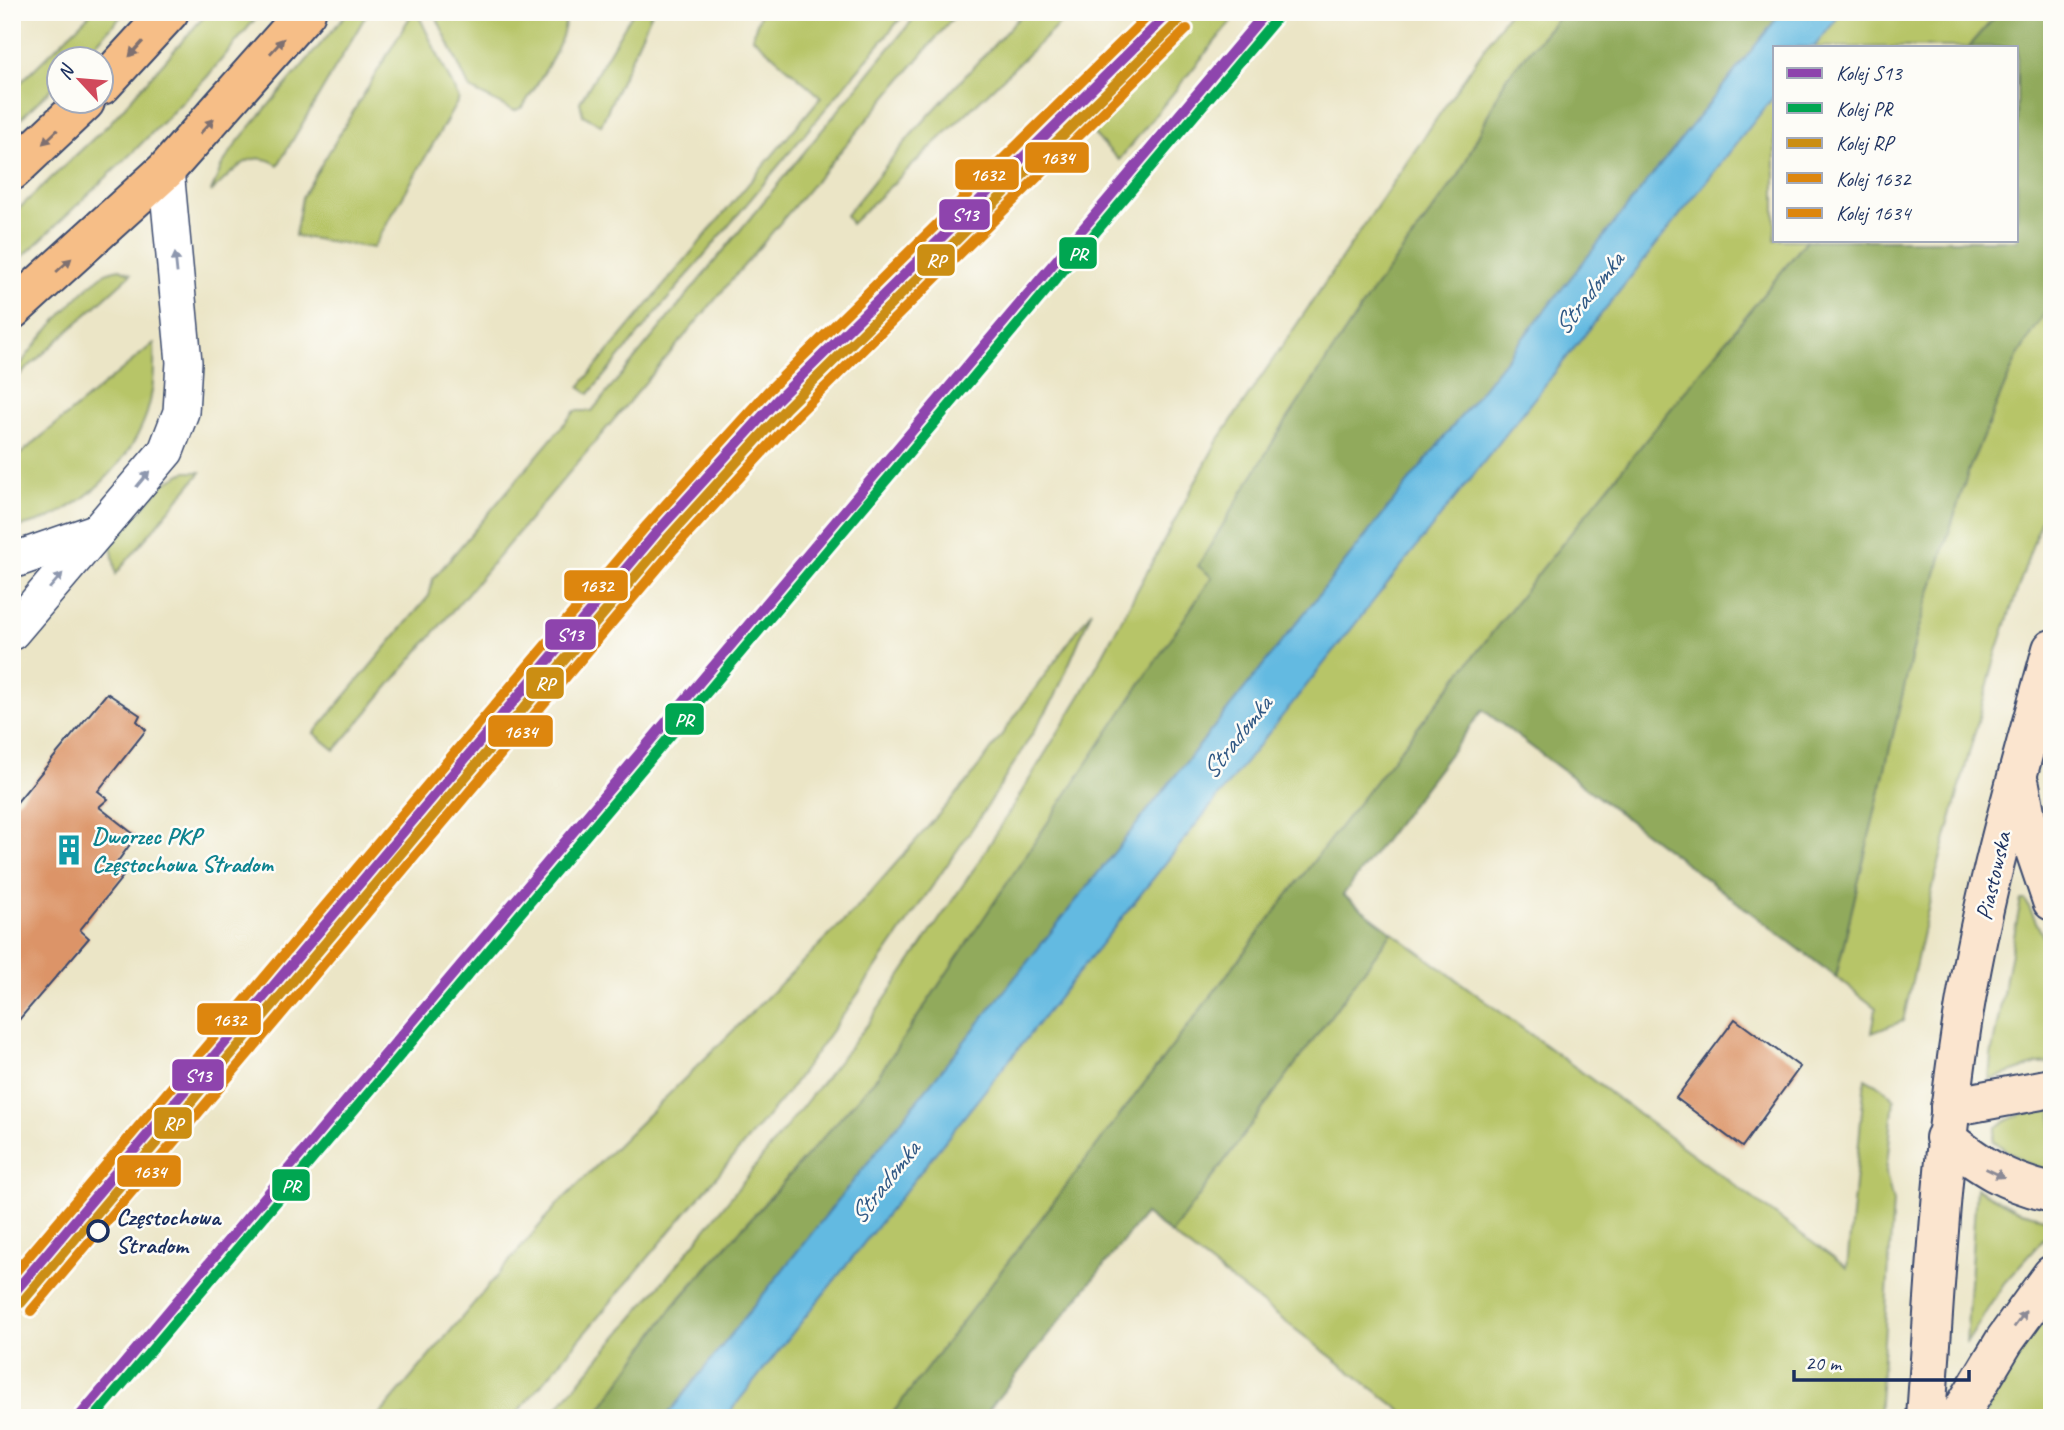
<svg xmlns="http://www.w3.org/2000/svg" width="2064" height="1430" font-family="Caveat,sans-serif">
	<style>
		.green { fill: #b7c567; stroke: #697a62; stroke-width: 2 }
		.forest { fill: #91aa5c; stroke: #566c5d; stroke-width: 2 }
		.water { fill: #64bae1; stroke: #4074a0; stroke-width: 2 }
		.building { fill: #dc9467 }
		.lines { fill: none; stroke-linecap: round; stroke-linejoin: round }
		.lane-casing { stroke: #3a4a6e; stroke-width: 38 }
		.secondary-casing { stroke: #3a4a6e; stroke-width: 42 }
		.primary-casing { stroke: #3a4a6e; stroke-width: 42 }
		.lane { stroke: #fff; stroke-width: 35 }
		.secondary { stroke: #fbe5cf; stroke-width: 38 }
		.primary { stroke: #f6be87; stroke-width: 38 }
		.rail-1-casing { stroke: #fdfcf7; stroke-width: 16 }
		.rail-2-casing { stroke: #fdfcf7; stroke-width: 16 }
		.rail-3-casing { stroke: #fdfcf7; stroke-width: 16 }
		.rail-4-casing { stroke: #fdfcf7; stroke-width: 16 }
		.rail-5-casing { stroke: #fdfcf7; stroke-width: 16 }
		.rail-1 { stroke: #8e44ad; stroke-width: 10 }
		.rail-2 { stroke: #00a651; stroke-width: 10 }
		.rail-3 { stroke: #cb8e13; stroke-width: 10 }
		.rail-4 { stroke: #dd860e; stroke-width: 10 }
		.rail-5 { stroke: #dd860e; stroke-width: 10 }
		.oneway { fill: #7e6f70 }
		.oneway2 { fill: #8d97ae }
		.oneway3 { fill: #8b8a96 }
		.stop-dot { fill: #fdfcf7; stroke: #1b2f5e; stroke-width: 3.5 }
		.labels { text-anchor: middle; stroke-width: 5; stroke-linejoin: round; paint-order: stroke }
		.culture-label { font-size: 24px; font-weight: bold; fill: #0d838f; stroke: #fdfcf7; text-anchor: start }
		.street-label { font-size: 24px; fill: #1b2f5e; stroke: #fdfcf7 }
		.stop-label { font-size: 24px; font-weight: bold; fill: #1b2f5e; stroke: #fdfcf7; text-anchor: start }
		.water-label { font-size: 26px; font-style: italic; fill: #315985; stroke: #fdfcf7 }
		.line-badge { stroke: #fdfcf7; stroke-width: 2.5 }
		.badge-label { font-size: 19px; text-anchor: middle; font-weight: bold; fill: #fff }
	</style>
	<rect width="100%" height="100%" fill="#fdfcf7"/>
	<filter id="ink" filterUnits="userSpaceOnUse"><feTurbulence type="fractalNoise" baseFrequency=".0143" numOctaves="2"/><feDisplacementMap in="SourceGraphic" scale="14" xChannelSelector="R" yChannelSelector="G"/><feConvolveMatrix kernelMatrix="1 2 1 2 8 2 1 2 1" color-interpolation-filters="sRGB"/></filter>
	<filter id="wash" filterUnits="userSpaceOnUse"><feTurbulence type="fractalNoise" baseFrequency=".00686" numOctaves="4" result="noise"/><feDisplacementMap in="SourceGraphic" scale="28" xChannelSelector="R" yChannelSelector="G"/><feGaussianBlur stdDeviation="1.57" result="paint"/><feColorMatrix in="noise" values="0 0 0 0 0 0 0 0 0 0 0 0 0 0 0 0 0 1.4 0 .05"/><feComposite in="paint" operator="in"/></filter>
	<g filter="url(#wash)">
		<rect width="100%" height="100%" fill="#ebe5c6"/>
		<g class="green">
			<path d="M92,12H125L82,59L60,60L59,81L12,127V91Z"/>
			<path d="M208,12H261L207,77L135,150L12,267V215L110,123Z"/>
			<path d="M348,12H368L278,165C249,146 233,173 211,192L222,165L239,140Z"/>
			<path d="M413,12H417L459,99L373,248L295,236L302,197Z"/>
			<path d="M434,12H565C570,39 536,84 523,107L514,111L470,89Z"/>
			<path d="M633,12H652L601,125L583,115L580,102Z"/>
			<path d="M761,12H906L589,394L579,387L821,97L752,37Z"/>
			<path d="M919,12H958L335,750L314,733L429,596L433,579L575,411H592Z"/>
			<path d="M1024,12H1072L851,224L846,215L911,135Z"/>
			<path d="M1196,12H1239L1119,160L1081,121Z"/>
			<path d="M1509,12H1563L1506,78L1459,175L1369,296L1279,432L1199,566L1213,577L878,1076L676,1302L594,1418H549L681,1260L868,1024L980,860L1081,695L1217,442Z"/>
			<path d="M1842,12H1999L1969,47H1814Z"/>
			<path d="M1775,95V240H1807L1546,564L1342,824L889,1418H725Z"/>
			<path d="M120,269L131,274L12,382C16,361 84,288 104,274C109,271 115,270 120,269Z"/>
			<path d="M2052,302V487L1997,651L1935,878L1903,1021L1872,1033L1876,1008L1836,977L1916,637L1969,469L2017,357Z"/>
			<path d="M154,343C155,366 154,391 147,413C127,470 72,520 12,528V461Z"/>
			<path d="M185,472H201L116,574L111,545L164,483Z"/>
			<path d="M1092,610L1055,697L987,807L851,1004L787,1093L513,1418H377L557,1205L856,909L969,780Z"/>
			<path d="M2021,900H2025L2027,903L2052,955V1063L2037,1064L1989,1080L1991,1056Z"/>
			<path d="M1392,932L1847,1268L1865,1078L1885,1089L1894,1099L1886,1173L1893,1202L1879,1418H1411L1171,1234Z"/>
			<path d="M2052,1109V1173L2024,1162L1993,1141L1996,1127C2014,1115 2030,1110 2052,1109Z"/>
			<path d="M1976,1188L2021,1212L2052,1220V1229L2004,1283L1966,1344Z"/>
			<path d="M2052,1301V1418H1984L2000,1382Z"/>
		</g>
		<g class="forest">
			<path d="M1563,12H1782L665,1418H594L676,1303L878,1076L1212,577L1198,566L1279,432L1369,296L1459,175L1506,78Z"/>
			<path d="M1999,12H2052V302L2017,357L1969,469L1916,637L1836,977L1483,710L1343,895L1392,932L1171,1234L1145,1214L982,1418H889L1342,824L1546,564L1807,240H2017V47H1969Z"/>
		</g>
		<path class="water" d="M1782,12H1842L1814,47H1775V95L725,1418H665Z"/>
		<g id="blocks">
			<g class="building">
				<path d="M107,693L140,715L137,721L146,730L98,791L108,799L99,807L136,836L116,864L128,870L80,930L89,938L12,1028V808Z"/>
				<path d="M1735,1019L1800,1067L1742,1147L1676,1098Z"/>
			</g>
		</g>
	</g>
	<g filter="url(#ink)">
		<use href="#blocks" fill-opacity="0" stroke="#3a4a6e" stroke-width="2"/>
		<g class="lines">
			<g class="lane-casing">
				<g id="lane">
					<path d="M12,561L98,531"/>
					<path d="M12,632L166,451L181,412L184,362L166,170"/>
				</g>
			</g>
			<g class="secondary-casing">
				<g id="secondary">
					<path d="M2020,785L2029,833L2052,901"/>
					<path d="M1950,1107L2052,1088"/>
					<path d="M1945,1138C1983,1167 2005,1182 2052,1193"/>
					<path d="M1926,1418C1935,1290 1941,1163 1960,1037C1979,906 2017,777 2052,649"/>
					<path d="M1958,1418L2005,1340L2052,1275"/>
				</g>
			</g>
			<g class="primary-casing">
				<g id="primary">
					<path d="M102,85L169,12"/>
					<path d="M12,171L85,102"/>
					<path d="M12,310L166,170L306,12"/>
				</g>
			</g>
			<use href="#lane" class="lane"/>
			<use href="#secondary" class="secondary"/>
			<use href="#primary" class="primary"/>
			<g class="rail-1-casing">
				<g id="rail-1">
					<path d="M12,1295L656,533L777,400L1170,12"/>
					<path d="M78,1418L1266,12"/>
				</g>
			</g>
			<g class="rail-2-casing">
				<path id="rail-2" d="M94,1418L1275,20"/>
			</g>
			<g class="rail-3-casing">
				<path id="rail-3" d="M21,1303L665,541L786,408L1179,21"/>
			</g>
			<g class="rail-4-casing">
				<path id="rail-4" d="M12,1276L647,525L768,391L1152,12"/>
			</g>
			<g class="rail-5-casing">
				<path id="rail-5" d="M31,1311L674,549L795,417L1187,29"/>
			</g>
			<use href="#rail-1" class="rail-1"/>
			<use href="#rail-2" class="rail-2"/>
			<use href="#rail-3" class="rail-3"/>
			<use href="#rail-4" class="rail-4"/>
			<use href="#rail-5" class="rail-5"/>
		</g>
		<defs><path id="oneway-solid" d="M-6-.8H1V-3.2L6.5 0L1 3.2V.8H-6Z" transform="scale(1.75)"/></defs>
		<g class="oneway">
			<use href="#oneway-solid" transform="translate(277 46) rotate(-48)"/>
			<use href="#oneway-solid" transform="translate(136 49) rotate(132)"/>
			<use href="#oneway-solid" transform="translate(207 126) rotate(-47)"/>
			<use href="#oneway-solid" transform="translate(50 137) rotate(137)"/>
			<use href="#oneway-solid" transform="translate(64 265) rotate(-42)"/>
		</g>
		<g class="oneway2">
			<use href="#oneway-solid" transform="translate(176 263) rotate(-96)"/>
			<use href="#oneway-solid" transform="translate(143 479) rotate(-50)"/>
			<use href="#oneway-solid" transform="translate(56 581) rotate(-49)"/>
		</g>
		<g class="oneway3">
			<use href="#oneway-solid" transform="translate(1995 1173) rotate(26)"/>
			<use href="#oneway-solid" transform="translate(2020 1319) rotate(-54)"/>
		</g>
	</g>
	<defs>
		<g id="building-bare" transform="scale(2.415)"><path d="M-4-6H4V6H1V3H-1V6H-4ZM-2.5-4.3h1.7v1.8h-1.7ZM.8-4.3h1.7v1.8H.8ZM-2.5-1h1.7V.8h-1.7ZM.8-1h1.7V.8H.8Z" fill="#0f9aa8" stroke="#fdfcf7" stroke-width="2.5" paint-order="stroke"/></g>
	</defs>
	<g fill-rule="evenodd">
		<use href="#building-bare" x="69" y="850"/>
	</g>
	<circle class="stop-dot" cx="98" cy="1231" r="10"/>
	<g class="labels">
		<g class="culture-label">
			<text x="92" y="844">Dworzec PKP<tspan x="92" dy="28">Częstochowa Stradom</tspan></text>
		</g>
		<g class="street-label">
			<text transform="translate(1993 876) rotate(-77)" y="8">Piastowska</text>
		</g>
		<g class="stop-label">
			<text x="116" y="1225">Częstochowa<tspan x="116" dy="28">Stradom</tspan></text>
		</g>
		<g class="water-label">
			<text transform="translate(1588 293) rotate(-52)" y="9">Stradomka</text>
			<text transform="translate(1236 737) rotate(-52)" y="9">Stradomka</text>
			<text transform="translate(884 1182) rotate(-52)" y="9">Stradomka</text>
		</g>
	</g>
	<g class="line-badge">
		<rect x="1024" y="141" width="66" height="33" rx="7" fill="#dd860e"/>
		<rect x="954" y="158" width="66" height="33" rx="7" fill="#dd860e"/>
		<rect x="938" y="198" width="53" height="33" rx="7" fill="#8e44ad"/>
		<rect x="1058" y="236" width="40" height="34" rx="7" fill="#00a651"/>
		<rect x="916" y="243" width="40" height="34" rx="7" fill="#cb8e13"/>
		<rect x="563" y="569" width="66" height="33" rx="7" fill="#dd860e"/>
		<rect x="544" y="618" width="53" height="33" rx="7" fill="#8e44ad"/>
		<rect x="525" y="666" width="40" height="34" rx="7" fill="#cb8e13"/>
		<rect x="664" y="702" width="41" height="34" rx="7" fill="#00a651"/>
		<rect x="487" y="714" width="67" height="34" rx="7" fill="#dd860e"/>
		<rect x="196" y="1002" width="66" height="34" rx="7" fill="#dd860e"/>
		<rect x="171" y="1058" width="54" height="34" rx="7" fill="#8e44ad"/>
		<rect x="153" y="1106" width="40" height="34" rx="7" fill="#cb8e13"/>
		<rect x="116" y="1154" width="66" height="34" rx="7" fill="#dd860e"/>
		<rect x="271" y="1168" width="40" height="34" rx="7" fill="#00a651"/>
	</g>
	<g class="badge-label">
		<text x="1057" y="164">1634</text>
		<text x="987" y="181">1632</text>
		<text x="965" y="221">S13</text>
		<text x="1078" y="260">PR</text>
		<text x="936" y="267">RP</text>
		<text x="596" y="592">1632</text>
		<text x="570" y="641">S13</text>
		<text x="545" y="690">RP</text>
		<text x="684" y="726">PR</text>
		<text x="520" y="738">1634</text>
		<text x="229" y="1026">1632</text>
		<text x="198" y="1082">S13</text>
		<text x="173" y="1130">RP</text>
		<text x="149" y="1178">1634</text>
		<text x="291" y="1192">PR</text>
	</g>
	<rect width="2064" height="1430" fill="none" stroke="#fdfcf7" stroke-width="42"/>
	<rect x="1773" y="46" width="245" height="196" fill="#fdfcf7" stroke="#a3aaba" stroke-width="2"/>
	<rect x="1787" y="68" width="35" height="10" fill="#8e44ad" stroke="#a3aaba" stroke-width="2"/>
	<text x="1836" y="80" font-size="21" fill="#1b2f5e">Kolej S13</text>
	<rect x="1787" y="103" width="35" height="10" fill="#00a651" stroke="#a3aaba" stroke-width="2"/>
	<text x="1836" y="116" font-size="21" fill="#1b2f5e">Kolej PR</text>
	<rect x="1787" y="138" width="35" height="10" fill="#cb8e13" stroke="#a3aaba" stroke-width="2"/>
	<text x="1836" y="150" font-size="21" fill="#1b2f5e">Kolej RP</text>
	<rect x="1787" y="173" width="35" height="10" fill="#dd860e" stroke="#a3aaba" stroke-width="2"/>
	<text x="1836" y="186" font-size="21" fill="#1b2f5e">Kolej 1632</text>
	<rect x="1787" y="208" width="35" height="10" fill="#dd860e" stroke="#a3aaba" stroke-width="2"/>
	<text x="1836" y="220" font-size="21" fill="#1b2f5e">Kolej 1634</text>
	<g transform="translate(80 80) rotate(296)"><circle r="33" fill="#fdfcf7" stroke="#a3aaba" stroke-width="2"/>
	<path d="M0-5L12 26L0 18L-12 26Z" fill="#d1495b"/>
	<text y="-10" font-size="19" font-weight="bold" text-anchor="middle" fill="#1b2f5e">N</text>
	</g>
	<path d="M1794 1370v10h175v-10" fill="none" stroke="#1b2f5e" stroke-width="3.5"/>
	<text x="1805" y="1370" font-size="21" fill="#1b2f5e" stroke="#fdfcf7" stroke-width="5" paint-order="stroke">20 m</text>
</svg>
